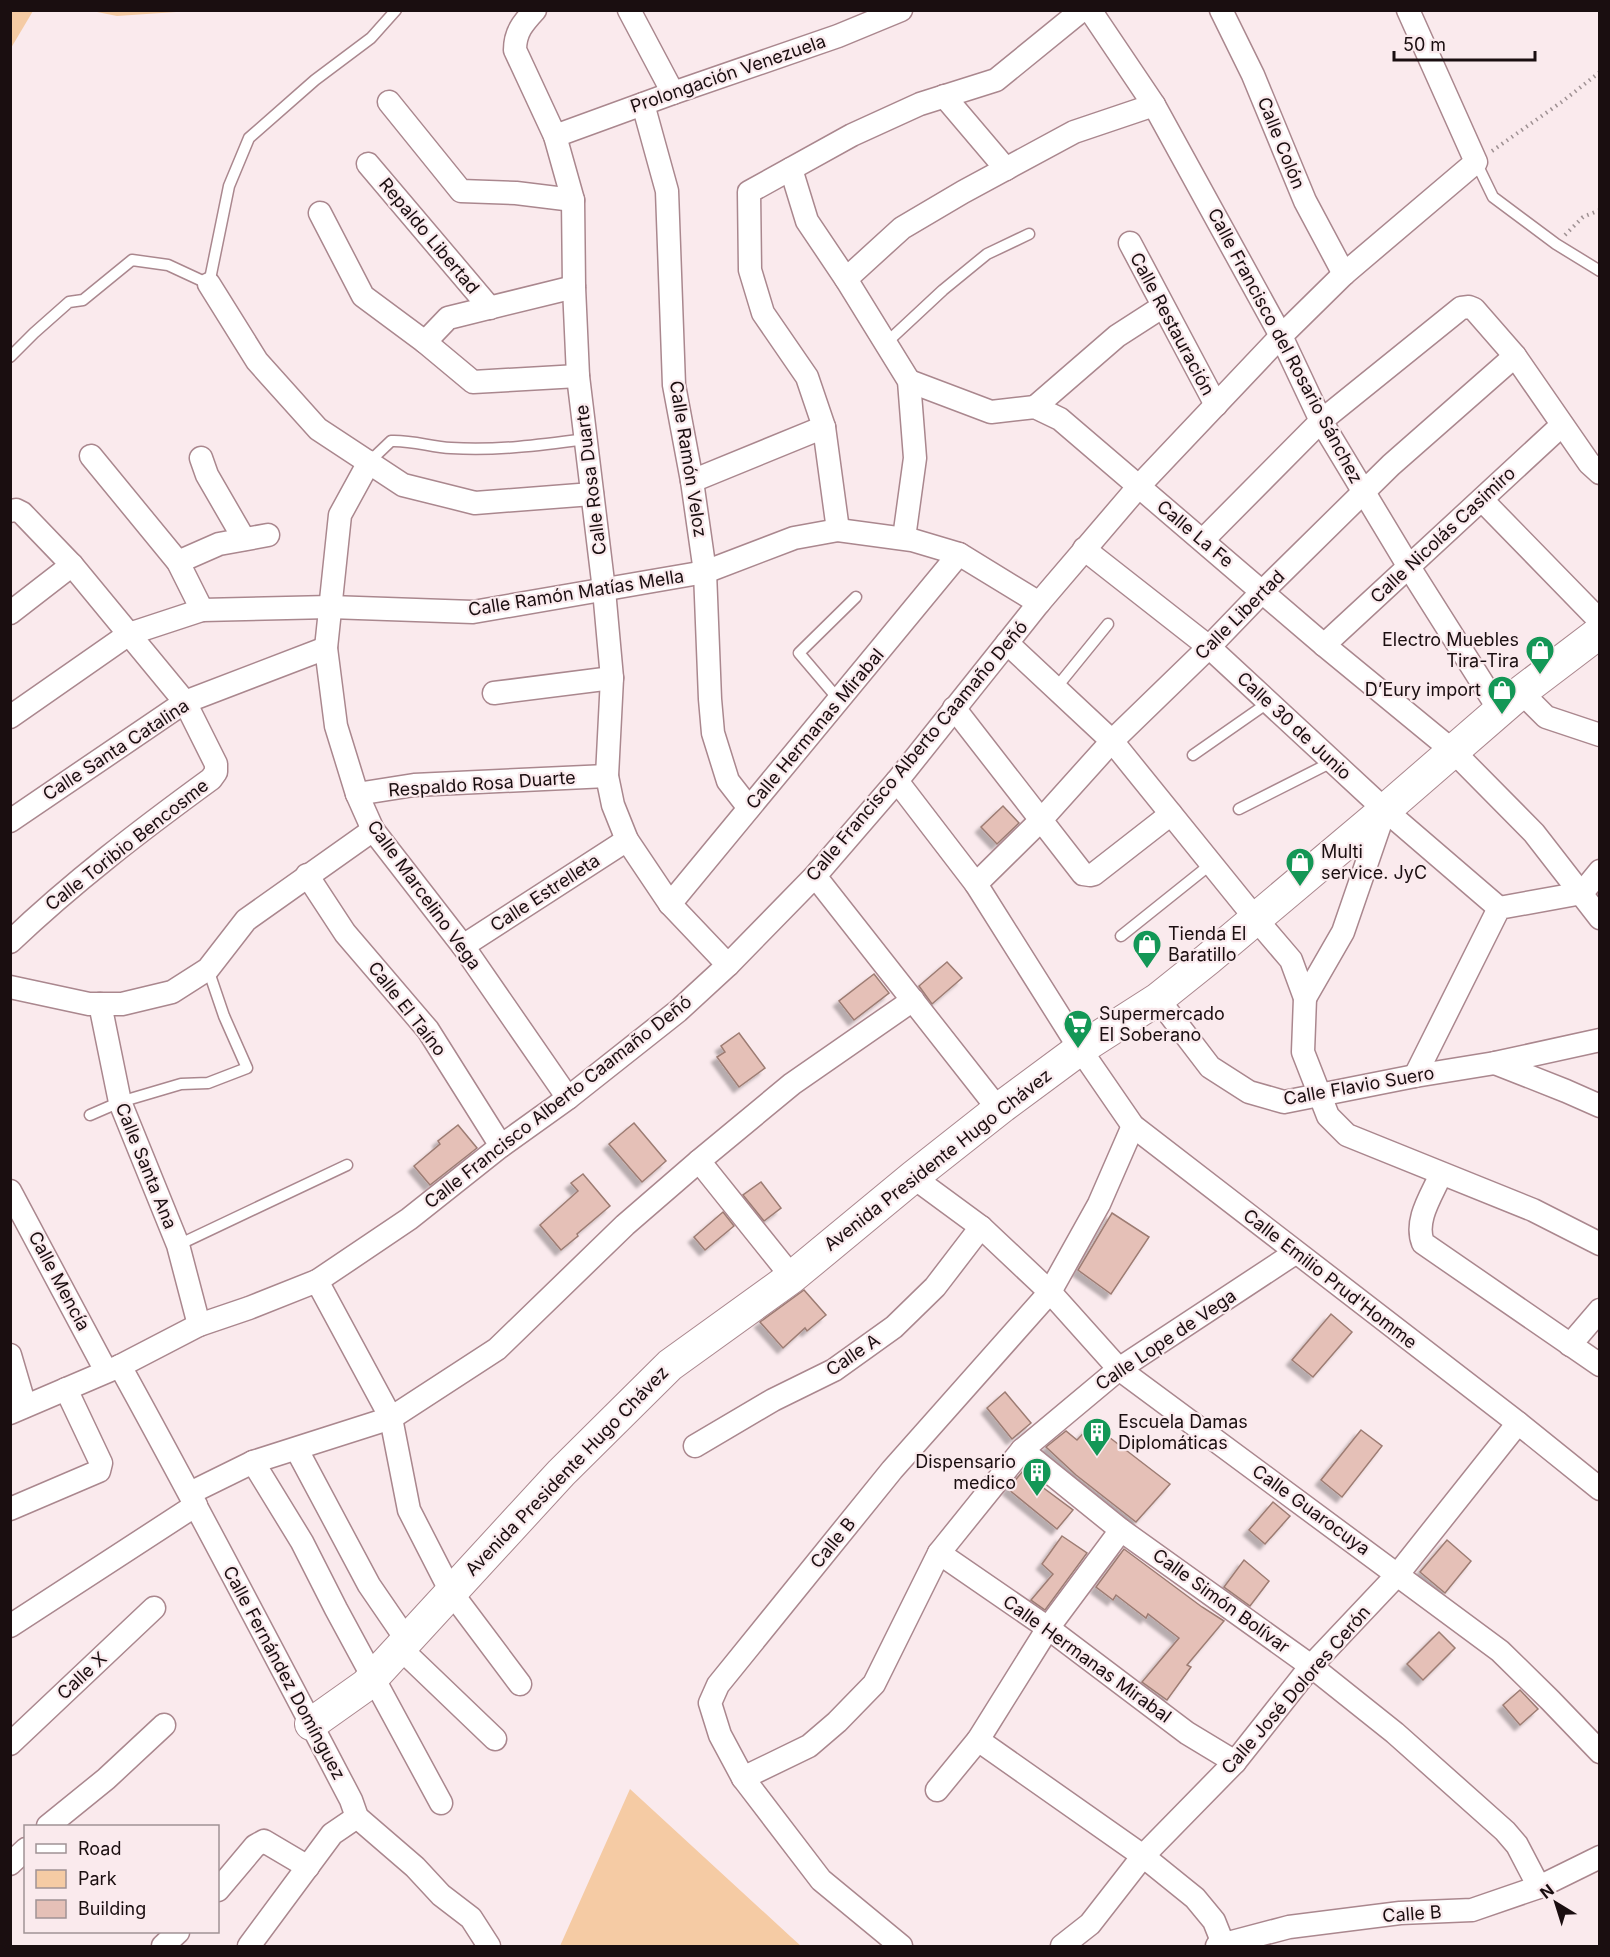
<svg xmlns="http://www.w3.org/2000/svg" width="1610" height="1957" font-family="Inter,sans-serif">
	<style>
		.green { fill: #f5cba4 }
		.building { fill: #e5c0b7; stroke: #9d7c73; stroke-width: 1.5; filter: url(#shadow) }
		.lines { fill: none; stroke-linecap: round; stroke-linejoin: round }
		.service-casing { stroke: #aa878e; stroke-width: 13 }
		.minor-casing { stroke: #aa878e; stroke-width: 25 }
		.secondary-casing { stroke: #aa878e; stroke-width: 34 }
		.path { stroke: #9f9193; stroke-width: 4; stroke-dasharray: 1.5 4.5; stroke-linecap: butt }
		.service { stroke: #fff; stroke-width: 10 }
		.minor { stroke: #fff; stroke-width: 22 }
		.secondary { stroke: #fff; stroke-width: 32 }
		.labels { text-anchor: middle; stroke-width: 4.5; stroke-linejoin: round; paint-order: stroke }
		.street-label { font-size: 18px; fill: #1a0e10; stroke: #faeaed }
		.poi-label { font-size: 18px; fill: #1a0e10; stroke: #faeaed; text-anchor: start }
	</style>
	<defs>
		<filter id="shadow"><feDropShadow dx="-5.5" dy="5.5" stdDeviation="1.5" flood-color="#0004"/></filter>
	</defs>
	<rect width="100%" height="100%" fill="#faeaed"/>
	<g class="green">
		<path d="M11,10L33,11L11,48L10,11Z"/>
		<path d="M92,11L191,10V11L117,16Z"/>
		<path d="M630,1789L791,1937L801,1946H560Z"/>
	</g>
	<g class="building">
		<path d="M1003,806L1019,823L997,844L981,827Z"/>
		<path d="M947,962L962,978L932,1004L919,986Z"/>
		<path d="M874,974L889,993L854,1020L839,1001Z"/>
		<path d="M739,1033L765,1068L739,1087L717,1057L725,1052L721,1046Z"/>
		<path d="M634,1123L666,1161L642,1182L609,1144Z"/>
		<path d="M458,1125L477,1148L430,1185L414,1166L440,1144L438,1141Z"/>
		<path d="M583,1174L610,1206L577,1234L578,1236L561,1250L540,1225L578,1191L571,1183Z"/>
		<path d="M761,1182L781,1208L764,1221L743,1195Z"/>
		<path d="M723,1212L734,1226L705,1250L694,1237Z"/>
		<path d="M1112,1213L1149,1237L1111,1294L1078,1270Z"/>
		<path d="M804,1290L826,1315L807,1331L805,1328L783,1348L760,1322Z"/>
		<path d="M1331,1314L1352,1332L1313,1377L1292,1360Z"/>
		<path d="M1005,1392L1031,1423L1012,1439L987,1408Z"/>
		<path d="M1092,1424L1170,1484L1136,1522L1076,1475L1046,1447L1066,1431L1077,1440Z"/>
		<path d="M1361,1430L1382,1446L1342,1497L1321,1480Z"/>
		<path d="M1022,1472L1073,1510L1057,1529L1008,1489Z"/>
		<path d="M1273,1502L1290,1516L1265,1544L1249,1530Z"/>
		<path d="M1062,1536L1087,1553L1045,1610L1031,1600L1053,1574L1042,1564Z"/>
		<path d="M1447,1540L1471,1561L1445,1593L1420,1572Z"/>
		<path d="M1124,1549L1202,1607L1224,1621L1187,1665L1191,1667L1167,1700L1142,1682L1179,1638L1148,1614L1146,1618L1116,1595L1113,1600L1096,1587Z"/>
		<path d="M1244,1560L1269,1581L1250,1606L1224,1587Z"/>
		<path d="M1439,1632L1455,1648L1423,1680L1407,1664Z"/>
		<path d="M1520,1690L1538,1709L1520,1725L1503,1705Z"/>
	</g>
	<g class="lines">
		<g class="service-casing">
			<g id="service">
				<path d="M1476,162L1493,197L1556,244L1600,271"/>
				<path d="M885,344L943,290L987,254L1029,234"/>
				<path d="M10,357L34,333L69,302L83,300L132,260L168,265L209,284L229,186L249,138L315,80L371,38L396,10"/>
				<path d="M369,462L391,441C412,440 431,447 451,448C496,451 541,445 585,439"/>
				<path d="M1056,688L1108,624"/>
				<path d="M839,700L799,653L856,597"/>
				<path d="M1193,755L1269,702"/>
				<path d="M1239,809L1332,762"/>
				<path d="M1121,936L1211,864"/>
				<path d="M90,1115L120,1102L181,1084L208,1083L247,1068L224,1016L208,969"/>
				<path d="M178,1245L347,1165"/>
			</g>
		</g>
		<g class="minor-casing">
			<g id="minor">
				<path d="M535,10C523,23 515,32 515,50L555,136L573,200L574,287L578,376L604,590L612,678L607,776L613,805L627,840L670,904L728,965"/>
				<path d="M629,10L673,93"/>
				<path d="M1090,10L1154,105L1281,336L1321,421L1409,567L1500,711"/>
				<path d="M1221,10L1253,75L1305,201L1344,274"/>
				<path d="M944,96L1006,169"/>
				<path d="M389,102L461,191L516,193L573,200"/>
				<path d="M643,104L667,191L674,385L692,481L705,572L710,699L713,733L728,781L749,808"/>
				<path d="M555,136L673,93L838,36L901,10"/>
				<path d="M368,164L490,308"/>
				<path d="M791,169L807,221L846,279L909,381L915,458L904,538"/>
				<path d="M320,213L363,296L425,342L473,382L578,376"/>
				<path d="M1130,243L1216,405"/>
				<path d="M846,279L902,228L963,192L1074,132L1154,105"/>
				<path d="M209,284L257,361L318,429L403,485L475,503L592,494"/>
				<path d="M425,342L448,318L574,287"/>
				<path d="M909,381L991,412L1035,407L1060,419L1324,645L1453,751L1534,833L1600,918"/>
				<path d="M1035,407L1117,336L1162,307"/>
				<path d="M91,456L178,562L202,610"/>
				<path d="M201,458L207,475L244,539"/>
				<path d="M369,462L340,515L326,648L336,726L357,794L373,830L463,946L568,1098"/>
				<path d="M692,481L824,427"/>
				<path d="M1482,500L1600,621"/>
				<path d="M10,511L16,510L22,513L72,565L185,702L216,764V772L211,779C141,830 73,882 10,942"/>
				<path d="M838,530L824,427L807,377L763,313L750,270L749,192L852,135L920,104L996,80L1082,10"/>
				<path d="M1203,540L1321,421L1461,308L1469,307L1474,309L1515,356L1589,463L1600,473"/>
				<path d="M1084,549L1209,647L1385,810L1499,908"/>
				<path d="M178,562L219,544L268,535"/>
				<path d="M10,613L72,565"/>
				<path d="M1007,643L1112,741L1256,919L1291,960L1305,998L1303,1052L1328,1116L1347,1135L1533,1210L1600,1244"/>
				<path d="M1324,645L1562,425"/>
				<path d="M1521,692L1546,717L1600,735"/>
				<path d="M494,693L612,678"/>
				<path d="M954,708L1083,874L1090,875L1094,874L1171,814"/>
				<path d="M10,717L129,634L202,610L330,607L473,612L705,572L794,538L838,530L912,540L959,554L1039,603"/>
				<path d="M897,781L976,884L1080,1049L1133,1126L1518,1423L1600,1489"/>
				<path d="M357,794L414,785L607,776"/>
				<path d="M10,821L185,702L326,648"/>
				<path d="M307,875L345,933L428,1030L501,1146"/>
				<path d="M815,876L999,1110"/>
				<path d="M976,884L1041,820L1112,741L1209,647L1262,592L1391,465L1515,356"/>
				<path d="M670,904L959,554"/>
				<path d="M463,946L627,840"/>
				<path d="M10,987L89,1004H122L172,992L208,969L246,920L373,830"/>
				<path d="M1305,998L1343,932L1385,810"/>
				<path d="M1158,999L1210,1067L1249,1092L1284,1102L1415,1076L1495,1063L1600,1040"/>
				<path d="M100,1004L120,1102L178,1245L199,1325"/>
				<path d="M1495,1063L1566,1091L1600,1106"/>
				<path d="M1415,1076L1499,908L1582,893L1600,871"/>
				<path d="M699,1161L792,1277"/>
				<path d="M1441,1174C1432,1195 1414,1220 1423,1243L1600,1365"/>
				<path d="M913,1177L981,1227L1050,1292L1119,1369L1500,1651L1550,1700L1600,1752"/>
				<path d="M10,1191L106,1371"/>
				<path d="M317,1281L391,1418L409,1510L451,1592L520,1684"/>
				<path d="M1570,1345L1600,1310"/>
				<path d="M10,1355L25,1406"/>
				<path d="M120,1366C199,1509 275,1655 351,1800L357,1817L415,1867L441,1895L471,1918L489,1946"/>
				<path d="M10,1413L120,1366L199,1325L249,1308L317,1281L409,1219L501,1146L568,1098L678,1011L728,965L815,876L897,781L1039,603L1139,486L1281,336L1344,274L1476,162L1408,10"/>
				<path d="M695,1446L773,1400L834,1370L894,1327L935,1287L981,1227"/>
				<path d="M297,1450L369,1585L406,1639"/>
				<path d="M1022,1450L1121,1530L1311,1666L1395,1733L1505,1831L1517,1845L1539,1887"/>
				<path d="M253,1462L302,1542L336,1609L441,1803"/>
				<path d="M190,1493L253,1462L391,1418L497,1349L625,1225L699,1161L792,1084L913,1000"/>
				<path d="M10,1509L99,1471L101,1463L66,1389"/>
				<path d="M939,1553L1048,1628L1187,1733L1235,1762"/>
				<path d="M10,1626L196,1505"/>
				<path d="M400,1648L495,1739"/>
				<path d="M978,1740L1143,1856L1195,1898L1214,1921L1224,1946"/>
				<path d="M10,1744L154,1608"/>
				<path d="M743,1778L809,1746L837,1722L874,1684L939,1553L1022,1450L1119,1369L1295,1253"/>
				<path d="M937,1790L978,1740L1048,1628L1121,1530"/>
				<path d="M48,1826L106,1779L164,1725"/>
				<path d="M10,1864L26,1849"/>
				<path d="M218,1890L255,1846L264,1841L308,1867"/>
				<path d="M163,1946L178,1932"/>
				<path d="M249,1946L332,1834L357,1817"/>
				<path d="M901,1946L821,1880L743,1778L720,1735L710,1703L718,1685L892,1470L1050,1292L1099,1204L1133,1126"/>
				<path d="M1062,1946L1090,1924L1143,1856L1235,1762L1311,1666L1398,1574L1518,1423"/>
				<path d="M1217,1946L1289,1927L1400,1913L1472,1910L1539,1887L1600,1857"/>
			</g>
		</g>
		<g class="secondary-casing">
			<path id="secondary" d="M311,1724L366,1685L561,1473L670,1365L792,1277L913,1177L1003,1106L1080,1049L1158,999L1208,959L1385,810L1521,692L1600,632"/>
		</g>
		<g class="path">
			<path d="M1492,151L1563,101L1600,72"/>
			<path d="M1565,235L1583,217L1600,210"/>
		</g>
		<use href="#service" class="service"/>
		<use href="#minor" class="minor"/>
		<use href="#secondary" class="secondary"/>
	</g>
	<defs>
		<g id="shop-pin" transform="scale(1.5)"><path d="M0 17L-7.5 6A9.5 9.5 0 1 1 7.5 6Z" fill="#139756" stroke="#faeaed"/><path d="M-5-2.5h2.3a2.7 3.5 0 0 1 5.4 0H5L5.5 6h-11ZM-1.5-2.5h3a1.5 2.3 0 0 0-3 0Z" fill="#fff"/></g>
		<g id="supermarket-pin" transform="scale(1.5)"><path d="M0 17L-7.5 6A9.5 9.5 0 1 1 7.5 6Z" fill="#139756" stroke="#faeaed"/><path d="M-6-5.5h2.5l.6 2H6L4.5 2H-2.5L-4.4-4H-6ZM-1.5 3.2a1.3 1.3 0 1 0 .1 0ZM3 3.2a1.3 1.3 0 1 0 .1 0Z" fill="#fff"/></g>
		<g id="building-pin" transform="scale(1.5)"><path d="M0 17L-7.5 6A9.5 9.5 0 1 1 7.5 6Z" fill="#139756" stroke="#faeaed"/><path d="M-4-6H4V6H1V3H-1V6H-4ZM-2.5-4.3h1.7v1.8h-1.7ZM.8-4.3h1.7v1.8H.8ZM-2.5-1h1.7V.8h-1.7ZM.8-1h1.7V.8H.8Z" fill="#fff"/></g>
	</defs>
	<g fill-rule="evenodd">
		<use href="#shop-pin" x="1540" y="650"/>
		<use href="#shop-pin" x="1502" y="690"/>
		<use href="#shop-pin" x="1300" y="862"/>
		<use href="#shop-pin" x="1147" y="944"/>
		<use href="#supermarket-pin" x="1078" y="1024"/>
		<use href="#building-pin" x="1097" y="1432"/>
		<use href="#building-pin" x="1037" y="1472"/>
	</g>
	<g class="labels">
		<g class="street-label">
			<text transform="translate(728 74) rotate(-19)" y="6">Prolongación Venezuela</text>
			<text transform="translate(1281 143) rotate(68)" y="6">Calle Colón</text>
			<text transform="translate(429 236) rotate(50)" y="6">Repaldo Libertad</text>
			<text transform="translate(1172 324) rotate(62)" y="6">Calle Restauración</text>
			<text transform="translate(1285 346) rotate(62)" y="6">Calle Francisco del Rosario Sánchez</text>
			<text transform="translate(688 459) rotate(81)" y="6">Calle Ramón Veloz</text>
			<text transform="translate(591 480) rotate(-97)" y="6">Calle Rosa Duarte</text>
			<text transform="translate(1195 534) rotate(40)" y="6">Calle La Fe</text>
			<text transform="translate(1443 535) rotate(-43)" y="6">Calle Nicolás Casimiro</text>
			<text transform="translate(576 593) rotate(-9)" y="6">Calle Ramón Matías Mella</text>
			<text transform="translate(1240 615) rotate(-45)" y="6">Calle Libertad</text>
			<text transform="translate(1294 726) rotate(43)" y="6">Calle 30 de Junio</text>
			<text transform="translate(815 729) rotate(-50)" y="6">Calle Hermanas Mirabal</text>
			<text transform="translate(116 750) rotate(-33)" y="6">Calle Santa Catalina</text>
			<text transform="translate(917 751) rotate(-50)" y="6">Calle Francisco Alberto Caamaño Deñó</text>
			<text transform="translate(482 784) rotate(-4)" y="6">Respaldo Rosa Duarte</text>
			<text transform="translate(127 845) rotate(-38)" y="6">Calle Toribio Bencosme</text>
			<text transform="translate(545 893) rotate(-33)" y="6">Calle Estrelleta</text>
			<text transform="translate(424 895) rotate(54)" y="6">Calle Marcelino Vega</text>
			<text transform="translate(407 1009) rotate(52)" y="6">Calle El Taíno</text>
			<text transform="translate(1359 1086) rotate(-10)" y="6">Calle Flavio Suero</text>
			<text transform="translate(558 1102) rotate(-38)" y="6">Calle Francisco Alberto Caamaño Deñó</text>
			<text transform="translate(938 1160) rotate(-38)" y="6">Avenida Presidente Hugo Chávez</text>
			<text transform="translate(146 1166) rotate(68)" y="6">Calle Santa Ana</text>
			<text transform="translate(1330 1279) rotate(38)" y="6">Calle Emilio Prud'Homme</text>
			<text transform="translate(59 1281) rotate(62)" y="6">Calle Mencía</text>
			<text transform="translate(1166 1340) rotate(-34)" y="6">Calle Lope de Vega</text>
			<text transform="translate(853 1355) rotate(-34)" y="6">Calle A</text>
			<text transform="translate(567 1471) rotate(-46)" y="6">Avenida Presidente Hugo Chávez</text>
			<text transform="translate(1311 1510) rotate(36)" y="6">Calle Guarocuya</text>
			<text transform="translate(833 1543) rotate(-51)" y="6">Calle B</text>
			<text transform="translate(1221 1601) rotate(36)" y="6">Calle Simón Bolívar</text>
			<text transform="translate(1087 1659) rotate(36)" y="6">Calle Hermanas Mirabal</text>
			<text transform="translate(284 1673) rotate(62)" y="6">Calle Fernández Domínguez</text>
			<text transform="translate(82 1676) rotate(-43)" y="6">Calle X</text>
			<text transform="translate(1296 1690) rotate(-49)" y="6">Calle José Dolores Cerón</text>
			<text transform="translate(1412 1914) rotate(-4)" y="6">Calle B</text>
		</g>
		<g class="poi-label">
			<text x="1519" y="646" text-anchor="end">Electro Muebles<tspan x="1519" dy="21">Tira-Tira</tspan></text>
			<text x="1481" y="696" text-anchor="end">D’Eury import</text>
			<text x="1321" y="858">Multi<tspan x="1321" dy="21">service. JyC</tspan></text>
			<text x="1168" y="940">Tienda El<tspan x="1168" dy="21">Baratillo</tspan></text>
			<text x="1099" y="1020">Supermercado<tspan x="1099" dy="21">El Soberano</tspan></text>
			<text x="1118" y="1428">Escuela Damas<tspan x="1118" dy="21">Diplomáticas</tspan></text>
			<text x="1016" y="1468" text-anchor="end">Dispensario<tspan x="1016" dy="21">medico</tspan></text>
		</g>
	</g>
	<rect width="1610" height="1957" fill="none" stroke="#1a0e10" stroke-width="24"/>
	<rect x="24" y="1825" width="195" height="108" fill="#faeaed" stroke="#a09295" stroke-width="1.5"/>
	<rect x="36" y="1844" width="30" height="9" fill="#ffffff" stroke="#a09295" stroke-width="1.5"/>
	<text x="78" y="1855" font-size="18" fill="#1a0e10">Road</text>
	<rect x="36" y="1870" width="30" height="18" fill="#f5cba4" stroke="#a09295" stroke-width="1.5"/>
	<text x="78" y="1885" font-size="18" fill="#1a0e10">Park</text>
	<rect x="36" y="1900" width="30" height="18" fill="#e5c0b7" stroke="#a09295" stroke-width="1.5"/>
	<text x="78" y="1915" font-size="18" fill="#1a0e10">Building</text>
	<g transform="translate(1556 1903) rotate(322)" stroke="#faeaed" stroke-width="4.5" paint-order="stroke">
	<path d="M0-4.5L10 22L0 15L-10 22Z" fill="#1a0e10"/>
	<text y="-9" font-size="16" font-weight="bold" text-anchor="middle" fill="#1a0e10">N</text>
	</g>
	<path d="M1394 51v9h141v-9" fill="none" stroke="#1a0e10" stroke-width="3"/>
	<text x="1403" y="51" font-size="18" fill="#1a0e10" stroke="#faeaed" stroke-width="4.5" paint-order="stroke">50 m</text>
</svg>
